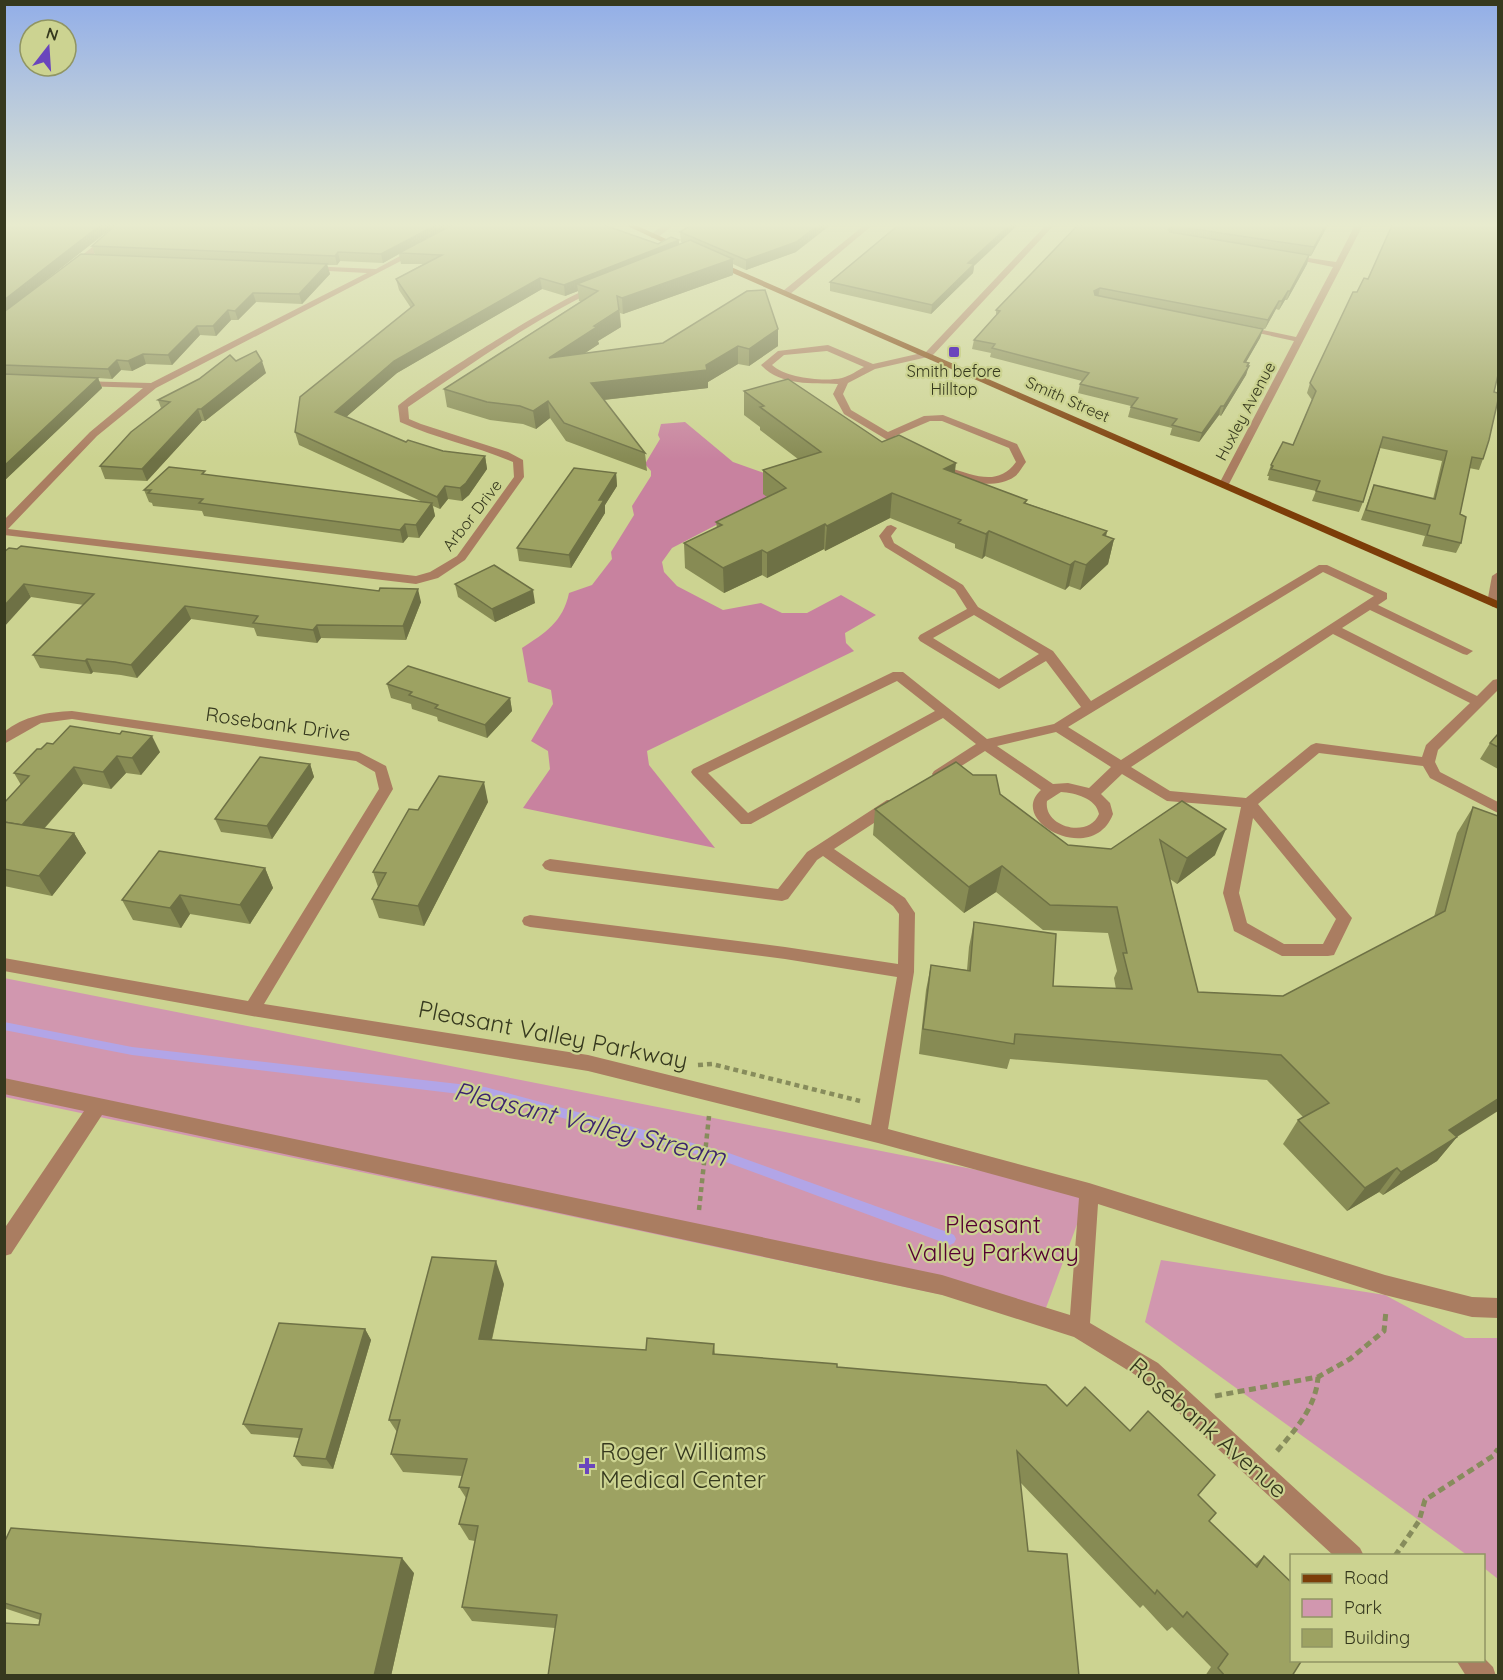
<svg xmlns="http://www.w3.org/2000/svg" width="1503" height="1680" font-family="Quicksand,sans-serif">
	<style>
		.green { fill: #d197af }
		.forest { fill: #c8829f }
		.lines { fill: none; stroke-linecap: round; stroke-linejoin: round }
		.stream { fill: #b2a5e7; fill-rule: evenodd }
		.path-far1 { stroke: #878c5c; stroke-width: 4.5; stroke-dasharray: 5 4; stroke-linecap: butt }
		.path { stroke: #878c5c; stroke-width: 5; stroke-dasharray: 7 4.5; stroke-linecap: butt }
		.minor { fill: #aa7d61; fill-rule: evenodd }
		.major { fill: #7c3d08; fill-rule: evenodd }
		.wall { fill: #878b54 }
		.shaded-wall { fill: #6e7145 }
		.building { fill: #9da262; stroke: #6e7145; stroke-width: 1.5 }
		.poi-dot { fill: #6a45bd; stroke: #ccd391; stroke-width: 2 }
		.labels { text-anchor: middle; stroke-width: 4.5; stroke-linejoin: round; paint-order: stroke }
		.far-poi-label { font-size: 16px; fill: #36391e; stroke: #ccd391 }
		.far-street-label { font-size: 16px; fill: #36391e; stroke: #ccd391 }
		.street-label { font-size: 20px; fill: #36391e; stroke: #ccd391 }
		.near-street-label { font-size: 24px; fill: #36391e; stroke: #ccd391 }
		.near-park-label { font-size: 24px; fill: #550032; stroke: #ccd391 }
		.near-poi-label { font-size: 24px; fill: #36391e; stroke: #ccd391; text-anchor: start }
		.near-water-label { font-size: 26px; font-style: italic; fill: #3b246f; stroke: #ccd391 }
	</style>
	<rect width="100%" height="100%" fill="#ccd391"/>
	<g class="green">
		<path d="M4,978L1089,1192L1043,1316L5,1097Z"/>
		<path d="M1161,1260L1385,1295L1465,1338H1498V1579L1484,1568V1556L1467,1555L1145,1322Z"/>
	</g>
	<path class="forest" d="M685,422L733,462L767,474L766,499L672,548L662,562L664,572L677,586L723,610L761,603L782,613H807L841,595L876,615L845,633L846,643L854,651L647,751L649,765L715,848L523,808L550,769L548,751L531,741L553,704L551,690L528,682L522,648C545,633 563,622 569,593L592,585L612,559L611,552L634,515L632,506L651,476V471L645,464L660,439L658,435L661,424Z"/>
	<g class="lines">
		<path class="stream" d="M4,1022L132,1047L485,1087L726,1152L950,1233L954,1235L956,1239L954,1243L950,1245L726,1162L485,1097L132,1055L4,1030Z"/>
		<g class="path-far1">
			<path d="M698,1065L712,1064L860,1101"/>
			<path d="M699,1210L709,1116"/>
		</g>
		<g class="path">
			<path d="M1215,1396L1318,1377L1350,1359L1384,1331L1386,1311"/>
			<path d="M1277,1451C1296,1429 1316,1407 1318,1377"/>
			<path d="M1395,1556L1419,1521L1425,1500L1493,1456L1498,1449"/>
		</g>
		<g class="minor">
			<path d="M122,223H130L76,269H70V265Z"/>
			<path d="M667,223H676L657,238H651V234Z"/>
			<path d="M867,223H875L789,295H783V291Z"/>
			<path d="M1048,223H1056L932,356L875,369L848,383L843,394L851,410L888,432L924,416L943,415L1017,444L1026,462C1022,467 1019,474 1014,477C997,489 959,484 945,471L950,468C974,475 998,487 1016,462L1009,448L942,421H930L895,436L913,448L904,450L844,414L833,394L838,384C812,383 780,386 761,365L778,351L828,345L873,364L926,352ZM827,351L864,367C858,370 850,376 842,378C824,382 786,378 772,365L784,355Z"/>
			<path d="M1356,223H1364L1229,484L1228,486H1220L1219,484L1294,341L1240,329L1244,326L1296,337L1333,267L1284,257L1288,255L1336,262Z"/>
			<path d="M413,249L420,251L156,388L97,436L8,529L416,576L430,572L457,556L514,477L513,462C476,446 437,439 400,422L398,406C415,389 582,284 599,285V289C531,320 470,366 408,407L409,419L421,424L508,452L523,460L524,477L465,560L438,578L416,584L4,535V520L90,432L143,388L81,386L76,383L78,381L151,383L367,273L310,270H307V266L376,269Z"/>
			<path d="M891,525L897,528L891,536L894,543L963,585L978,607L1053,651L1091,701L1319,565H1327L1387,593V599L1378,605L1473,651L1467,655L1463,654L1370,610L1342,628L1477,696L1493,680L1498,679V690L1438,750L1435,762L1440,772L1498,802V813L1430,778L1423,766L1319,753L1258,804L1352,918L1334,955L1328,956H1282L1234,931L1223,893L1241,807L1167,801L1122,774L1101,794L1110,803L1113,814C1093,867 1006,821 1041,790L985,751L944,777H934L932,774L934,771L976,744L943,718L751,824H741L693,775L691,772L693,769L893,672H903L987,739L1054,724L1081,707L1046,661L999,689L920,641L918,638L920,635L967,609L955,590L885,547L879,536L887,526ZM1323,572L1374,596L1121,760L1068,727ZM974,615L1039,654L999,679L933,638ZM1333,634L1470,703L1426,745L1422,757L1316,743L1311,745L1246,798L1170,791L1131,767ZM897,681L935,711L748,813L708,773ZM1056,732L1111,767L1089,788L1068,783L1053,784L997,746ZM1061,792C1075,793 1096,798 1099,814C1089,839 1043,827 1047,801ZM1253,818L1336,919L1323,944H1284L1247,923L1239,893Z"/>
			<path d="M1498,572V604L1493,607L1487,603L1492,576Z"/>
			<path d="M72,711L359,752L386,766L393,789L264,1004L588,1055L871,1125L897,977L785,959L530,927L524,925L522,921L524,917L530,915L785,947L898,964L899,914L893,906L823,856L817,860L788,899L782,901L550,871L545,869L542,865L545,861L550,859L778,889L807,852L887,800H897L899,804L897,808L834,849L905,898L915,913L914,972L888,1129L1089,1183L1385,1275L1472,1297L1498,1298V1318L1472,1317L1385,1295L1098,1204L1090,1323L1158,1363L1360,1548L1364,1556H1334L1142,1379L1074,1337L942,1295L102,1115L11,1254L4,1256V1229L84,1111L4,1094V1078L942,1275L1070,1315L1079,1198L878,1143L588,1071L252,1016L4,971V958L248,1001L379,789L375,772L356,761L72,719L41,723L4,744V732C24,716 48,712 72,711Z"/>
			<path d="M1484,1658L1493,1667L1496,1676H1466L1456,1660H1484Z"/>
		</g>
		<g class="major">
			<path d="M621,223H631L686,248L679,250Z"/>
			<path d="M715,260L1498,601V609L712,264V260Z"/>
		</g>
	</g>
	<g class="wall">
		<path d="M4,223H118L15,304L95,255L92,246L118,223H453L454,225L658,244L679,240V245L683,243L681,242L680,232L796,252L746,270L733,264V275L623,314L620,313L621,327L598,341L599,344L585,353L778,329V346L749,366L738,364L708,382V388L604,400L645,453L647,471L566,441L550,418L536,429L523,424L490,420L447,407L444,389L581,301H579L578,291L565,296L542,289L397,373L346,417L406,442L443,451L485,456L487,469L469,495L462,501L448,499L440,509L433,506L435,516L419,538L408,537L403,543L204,516L202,511L153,506L152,503L149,502L144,490L207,475L425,503L299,445L295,432L411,308L399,290L396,279L423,264H401L399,254L383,263L340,261L337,265H327L330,274L302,304L256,302L238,320H231L216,336L200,335L172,365L146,364L132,371L121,370L112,379L98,378L102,388L4,481Z"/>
		<path d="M1329,223L1311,256H1309L1307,264L1287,300H1285L1279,310L1276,309L1265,329L1231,322L1263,329L1260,338L1246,362L1248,366L1246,375L1221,416L1219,415L1199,442L1170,435L1172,428L1128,417L1131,406L1078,393L1080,384L1082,381L990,357L991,353L972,349L974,340L996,315V310L1082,226Z"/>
		<path d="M974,266L973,273L931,314L830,291V282Z"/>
		<path d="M1357,292L1494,392L1483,459L1479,470L1469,468L1460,514L1461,543L1456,553L1422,546L1425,536L1361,520L1374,485L1433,499L1442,461L1380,448L1363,502L1359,512L1312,501L1316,491L1268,480L1269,476H1267L1271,465L1293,445L1312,400L1307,393L1310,383Z"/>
		<path d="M236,361L266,373L205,421H202L147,481L105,479L100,466L161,408L158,400Z"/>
		<path d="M744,391L882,442L955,473L1027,500L1026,503L1107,531L1106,536L1114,539L1108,564L1080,590L1069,586L1065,590L985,556L982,559L955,548V544L890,518L825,551L824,549L767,578L762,575L724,593L685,568L684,543L717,528L716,522L767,497L763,494V470L798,459L760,430V427L744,415Z"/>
		<path d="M616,473L617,486L605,505V513L571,568L519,561L517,548Z"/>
		<path d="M4,552L421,602L406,640L321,638L317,643L257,636L254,628L191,619L137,678L121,675L93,672L91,674L40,668L33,655L84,605L31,597Z"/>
		<path d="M455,584L535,603L495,622L458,597Z"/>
		<path d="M387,684L510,698L512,711L487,738L438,721L437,717L412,709L411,704L391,698Z"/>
		<path d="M1498,734V769L1480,759L1490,743Z"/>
		<path d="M53,744L160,752L141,775L126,773L111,789L83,784L44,829L74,833L86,853L52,896L4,886V803L21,785L14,773L41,749Z"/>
		<path d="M310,764L314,777L272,839L221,832L215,819Z"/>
		<path d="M1000,794L1068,845L1111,849L1182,801L1215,855L1177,884L1170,879L1198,992L1283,996L1434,917L1457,833L1473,807L1457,1137L1437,1161L1383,1195L1379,1192L1347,1211L1283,1144L1298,1120L1303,1117L1267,1080L1010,1059L1007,1069L919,1054L926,990L931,965L967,970L969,947L974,922L1053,986L1116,989L1114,978L1117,971L1108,933L1043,930L996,892L964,913L873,835L875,809Z"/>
		<path d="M488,802L424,926L379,918L372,899L378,887L373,872L418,810Z"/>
		<path d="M265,868L273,888L250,924L190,914L181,928L133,920L122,900Z"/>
		<path d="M504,1284L492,1340L646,1350L714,1344L715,1354L837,1367L1067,1406L1198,1495L1209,1521L1254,1565L1264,1556L1292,1676H1205L1211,1667L1172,1627L1167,1631L1143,1605L1140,1608L1020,1482L1028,1551L555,1628L472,1621L462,1607L475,1541L469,1540L459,1524L466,1498L459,1487L462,1476L403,1472L391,1454L397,1432L389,1420Z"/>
		<path d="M365,1329L371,1340L333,1469L302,1466L294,1456L299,1438L251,1434L243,1424Z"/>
		<path d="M4,1543L414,1573L391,1676H4L39,1625L40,1620L4,1608Z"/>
	</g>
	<g class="shaded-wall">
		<path d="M103,223H118L4,313V300Z"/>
		<path d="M440,223H453L454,226L399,253V254L383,263L381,254Z"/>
		<path d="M821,223H833L796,252L746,270V260Z"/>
		<path d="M1012,223H1020L974,266L973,273L931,314L932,305L968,263Z"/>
		<path d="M1327,223H1329L1311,256L1314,247Z"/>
		<path d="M1174,226L1172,234L1166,237L1168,229Z"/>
		<path d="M679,240V251L577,284L578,291L565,296L564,285Z"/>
		<path d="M338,252L340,261L337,265L335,256Z"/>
		<path d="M1309,255L1307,264L1287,300L1290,291Z"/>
		<path d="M733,259V275L623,314L622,298Z"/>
		<path d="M327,264L330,274L302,304L299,294Z"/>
		<path d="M540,278L542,289L397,373L338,424L335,412L394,361Z"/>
		<path d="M1100,288L1098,297L1093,300L1094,291Z"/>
		<path d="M1288,291L1285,300L1279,310L1282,301Z"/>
		<path d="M253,293L256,302L238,320L235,311Z"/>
		<path d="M1279,301L1276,309L1265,329L1268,320Z"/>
		<path d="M228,310L231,320L216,336L213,326Z"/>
		<path d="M619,310L621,327L598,341L599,344L551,375L549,358Z"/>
		<path d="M197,326L200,335L172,365L168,355Z"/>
		<path d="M778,329V346L749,366V349Z"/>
		<path d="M1263,329L1260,338L1241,371L1244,362Z"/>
		<path d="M738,346V364L708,382V388L593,401L591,383L706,365Z"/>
		<path d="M143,354L146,364L132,371L128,361Z"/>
		<path d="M117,360L121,370L112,379L108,369Z"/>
		<path d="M262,361L266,373L205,421L201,409Z"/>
		<path d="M1249,363L1246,370L1249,366L1246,375L1221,416L1224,406Z"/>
		<path d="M98,378L102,388L4,481V466Z"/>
		<path d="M548,401L550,418L536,429L533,411Z"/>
		<path d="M1221,406L1219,415L1199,442L1202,433Z"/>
		<path d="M198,409L202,421L147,481L142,469Z"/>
		<path d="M485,456L487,469L469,495L462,501L460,488Z"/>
		<path d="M956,463L953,487L944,469Z"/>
		<path d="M616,473L617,486L605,505V513L571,568L569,555L599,500Z"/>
		<path d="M445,486L448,499L440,509L437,497Z"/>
		<path d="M892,493L890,518L825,551L827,526Z"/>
		<path d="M432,503L435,516L419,538L416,525Z"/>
		<path d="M405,524L408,537L403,543L400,530Z"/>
		<path d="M825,524L824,549L767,578V553Z"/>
		<path d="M989,531L985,556L982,559L986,534Z"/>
		<path d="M1107,531L1103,549L1114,539L1108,564L1080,590L1086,565L1103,535Z"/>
		<path d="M762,550V575L724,593L723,568Z"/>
		<path d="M1075,561L1069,586L1065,590L1070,565Z"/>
		<path d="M24,584L31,597L4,627V606Z"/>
		<path d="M418,589L421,602L406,640L403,626Z"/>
		<path d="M533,590L535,603L495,622L492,609Z"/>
		<path d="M185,606L191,619L137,678L131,665Z"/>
		<path d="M317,625L321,638L317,643L313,630Z"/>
		<path d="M87,659L93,672L91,674L85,661Z"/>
		<path d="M510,698L512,711L487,738L485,725Z"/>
		<path d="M152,736L160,752L141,775L132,758Z"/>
		<path d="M117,756L126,773L111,789L103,772Z"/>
		<path d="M310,764L314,777L272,839L267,826Z"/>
		<path d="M74,767L83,784L31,843L21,826Z"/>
		<path d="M484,782L488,802L424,926L418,906Z"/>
		<path d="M1226,829L1215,855L1177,884L1187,858Z"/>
		<path d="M74,833L86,853L52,896L39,876Z"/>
		<path d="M1002,866L996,892L964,913L969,887Z"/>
		<path d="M265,868L273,888L250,924L240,905Z"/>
		<path d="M180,895L190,914L181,928L170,908Z"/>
		<path d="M1498,1099V1111L1430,1154L1449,1130Z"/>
		<path d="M1457,1137L1437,1161L1383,1195L1401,1172Z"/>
		<path d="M1397,1168L1379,1192L1347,1211L1365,1188Z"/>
		<path d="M496,1261L504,1284L487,1360L479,1339Z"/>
		<path d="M365,1329L371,1340L333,1469L326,1459Z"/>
		<path d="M402,1558L414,1573L391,1676H374Z"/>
	</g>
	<g class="building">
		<path d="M4,223H103L4,300Z"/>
		<path d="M118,223H440L381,254L338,252L335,256L92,246Z"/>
		<path d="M456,223H598L658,244L671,237L679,240L564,285L540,278L394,361L335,412L406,442L408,440L443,451L485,456L466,483L460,488L445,486L437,497L295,432L300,397L414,305L396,279L442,255L399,253Z"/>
		<path d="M695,223H821L796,242L746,260L680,232Z"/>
		<path d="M901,223H1012L968,263L974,264L932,305L830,282Z"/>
		<path d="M1085,223H1327L1314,247L1174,226L1168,229L1170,232L1309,255L1290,291H1288L1282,301H1279L1268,320L1100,288L1094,291L1095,295L1263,329L1244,362L1249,363L1247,366H1249L1224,406H1221L1202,433L1172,425L1177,419L1131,407L1138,398L1080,384L1089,373L992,348L995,344L974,340L1000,311L996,310L1031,274L1078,225L1082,226Z"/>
		<path d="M1393,223H1498V375L1494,392L1498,393V400L1489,440L1483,459L1472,457L1460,514L1466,517L1461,543L1427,535L1430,525L1366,510L1374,485L1435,499L1447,451L1383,437L1363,502L1316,491L1320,481L1271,469L1273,466L1271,465L1283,442L1293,445L1316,391L1310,383L1353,292H1357L1364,278L1368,279Z"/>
		<path d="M690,240L733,259L622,298L617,296L619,310L594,326L597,327L549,358L663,343L747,291L765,290L778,329L749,349L738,346L706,365L707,370L591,383L645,453L564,423L548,401L533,411L520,406L487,402L444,389L598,291L577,284Z"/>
		<path d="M81,254L327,264L299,294L253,293L235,311L228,310L213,326H197L168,355L143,354L128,361L117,360L108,369L4,365V312Z"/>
		<path d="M256,351L262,361L201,409H198L142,469L100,466L131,432L170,402L158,400L199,379L230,355L236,361Z"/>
		<path d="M4,374L98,378L4,466Z"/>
		<path d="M788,379L882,442L899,435L956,463L944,469L1027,500L1024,503L1107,531L1103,535L1114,539L1086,565L1075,561L1070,565L989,531L986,534L958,523L961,520L892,493L827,526L825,524L767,553L762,550L723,568L684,543L722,525L716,522L786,488L763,470L821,452L760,407L764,406L744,391Z"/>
		<path d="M169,467L205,471L202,474L432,503L416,525L405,524L400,530L199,503L203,499L148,493L151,490H144Z"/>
		<path d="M574,468L616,473L599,500H604L569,555L517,548Z"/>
		<path d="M21,546L379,591L380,588L418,589L403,626L317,625L313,630L253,623L258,616L185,606L131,665L115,662L87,659L85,661L33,655L94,594L24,584L4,606V552L9,548L17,549Z"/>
		<path d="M494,565L533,590L492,609L455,584Z"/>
		<path d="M408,666L510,698L485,725L435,708L438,705L409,695L412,692L387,684Z"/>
		<path d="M70,726L120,734L122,731L152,736L132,758L117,756L103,772L74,767L22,825L4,822V803L29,776L14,773L37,749H41L47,743L53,744Z"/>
		<path d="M1498,734V747L1490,743Z"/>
		<path d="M260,757L310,764L267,826L215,819Z"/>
		<path d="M956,762L973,775H996L1000,794L1068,845L1111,849L1182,801L1226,829L1187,858L1160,840L1198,992L1283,996L1445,911L1473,807L1498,816V1099L1449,1130L1457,1137L1401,1172L1397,1168L1365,1188L1298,1120L1329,1103L1281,1055L1015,1034L1014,1044L923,1029L931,965L970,971L974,922L1056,934L1053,986L1132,989L1123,953H1127L1117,907L1050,905L1002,866L969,887L875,809Z"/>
		<path d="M439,776L484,782L418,906L372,899L386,873L373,872L409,809L418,810Z"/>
		<path d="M4,822L74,833L39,876L4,869Z"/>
		<path d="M159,851L265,868L240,905L180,895L170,908L122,900Z"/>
		<path d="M432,1257L496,1261L479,1339L646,1350L647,1338L714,1344L713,1354L837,1364V1367L1046,1385L1067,1406L1085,1387L1130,1431L1148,1411L1215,1475L1198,1495L1216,1513L1209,1521L1257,1567L1264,1556L1292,1583V1660H1302L1292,1676H1225L1218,1668L1228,1654L1187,1612L1183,1617L1157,1590L1155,1594L1017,1451L1028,1551L1067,1554L1079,1676H548L557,1615L462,1607L478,1526L459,1524L469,1488L459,1487L467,1459L391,1454L400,1420H389Z"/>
		<path d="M279,1323L365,1329L326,1459L294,1456L302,1429L243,1424Z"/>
		<path d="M11,1528L402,1558L374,1676H4V1623L39,1625L41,1614L4,1603V1543Z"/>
	</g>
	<linearGradient id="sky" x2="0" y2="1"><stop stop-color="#92aee8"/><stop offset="0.49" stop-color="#e8ebce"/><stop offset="1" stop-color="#e8ebce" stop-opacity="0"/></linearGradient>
	<rect width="1503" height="459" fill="url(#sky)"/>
	<g class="poi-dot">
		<rect x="948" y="346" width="12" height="12" rx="3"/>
		<path d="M584 1457h6v6h6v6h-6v6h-6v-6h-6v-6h6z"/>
	</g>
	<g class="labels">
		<g class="far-poi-label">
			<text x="954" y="377">Smith before<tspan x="954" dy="18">Hilltop</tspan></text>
		</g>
		<g class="far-street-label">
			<text transform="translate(1068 399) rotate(24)" y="6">Smith Street</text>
			<text transform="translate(1245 411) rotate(-62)" y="6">Huxley Avenue</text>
			<text transform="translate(472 515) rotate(-52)" y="6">Arbor Drive</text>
		</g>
		<g class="street-label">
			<text transform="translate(278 724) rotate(8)" y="7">Rosebank Drive</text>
		</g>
		<g class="near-street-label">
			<text transform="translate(553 1035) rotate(11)" y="8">Pleasant Valley Parkway</text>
			<text transform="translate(1208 1428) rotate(41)" y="8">Rosebank Avenue</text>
		</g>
		<g class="near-park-label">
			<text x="993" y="1233">Pleasant<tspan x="993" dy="28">Valley Parkway</tspan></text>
		</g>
		<g class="near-poi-label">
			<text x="600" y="1460">Roger Williams<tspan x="600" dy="28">Medical Center</tspan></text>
		</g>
		<g class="near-water-label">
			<text transform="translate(590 1124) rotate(14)" y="9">Pleasant Valley Stream</text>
		</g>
	</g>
	<rect width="1503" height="1680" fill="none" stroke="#36391e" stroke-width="12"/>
	<rect x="1290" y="1554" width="195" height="108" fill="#ccd391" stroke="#909563" stroke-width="1.5"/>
	<rect x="1302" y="1574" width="30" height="9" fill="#7c3d08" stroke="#909563" stroke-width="1.5"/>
	<text x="1344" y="1584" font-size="18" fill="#36391e">Road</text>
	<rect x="1302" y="1599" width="30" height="18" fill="#d197af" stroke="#909563" stroke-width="1.5"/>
	<text x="1344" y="1614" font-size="18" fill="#36391e">Park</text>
	<rect x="1302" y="1629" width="30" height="18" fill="#9da262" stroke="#909563" stroke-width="1.5"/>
	<text x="1344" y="1644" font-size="18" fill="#36391e">Building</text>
	<g transform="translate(48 48) rotate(17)"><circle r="28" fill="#ccd391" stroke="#909563" stroke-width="1.5"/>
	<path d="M0-4.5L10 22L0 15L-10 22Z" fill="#6a45bd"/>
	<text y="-9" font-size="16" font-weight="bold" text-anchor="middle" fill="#36391e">N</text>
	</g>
</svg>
